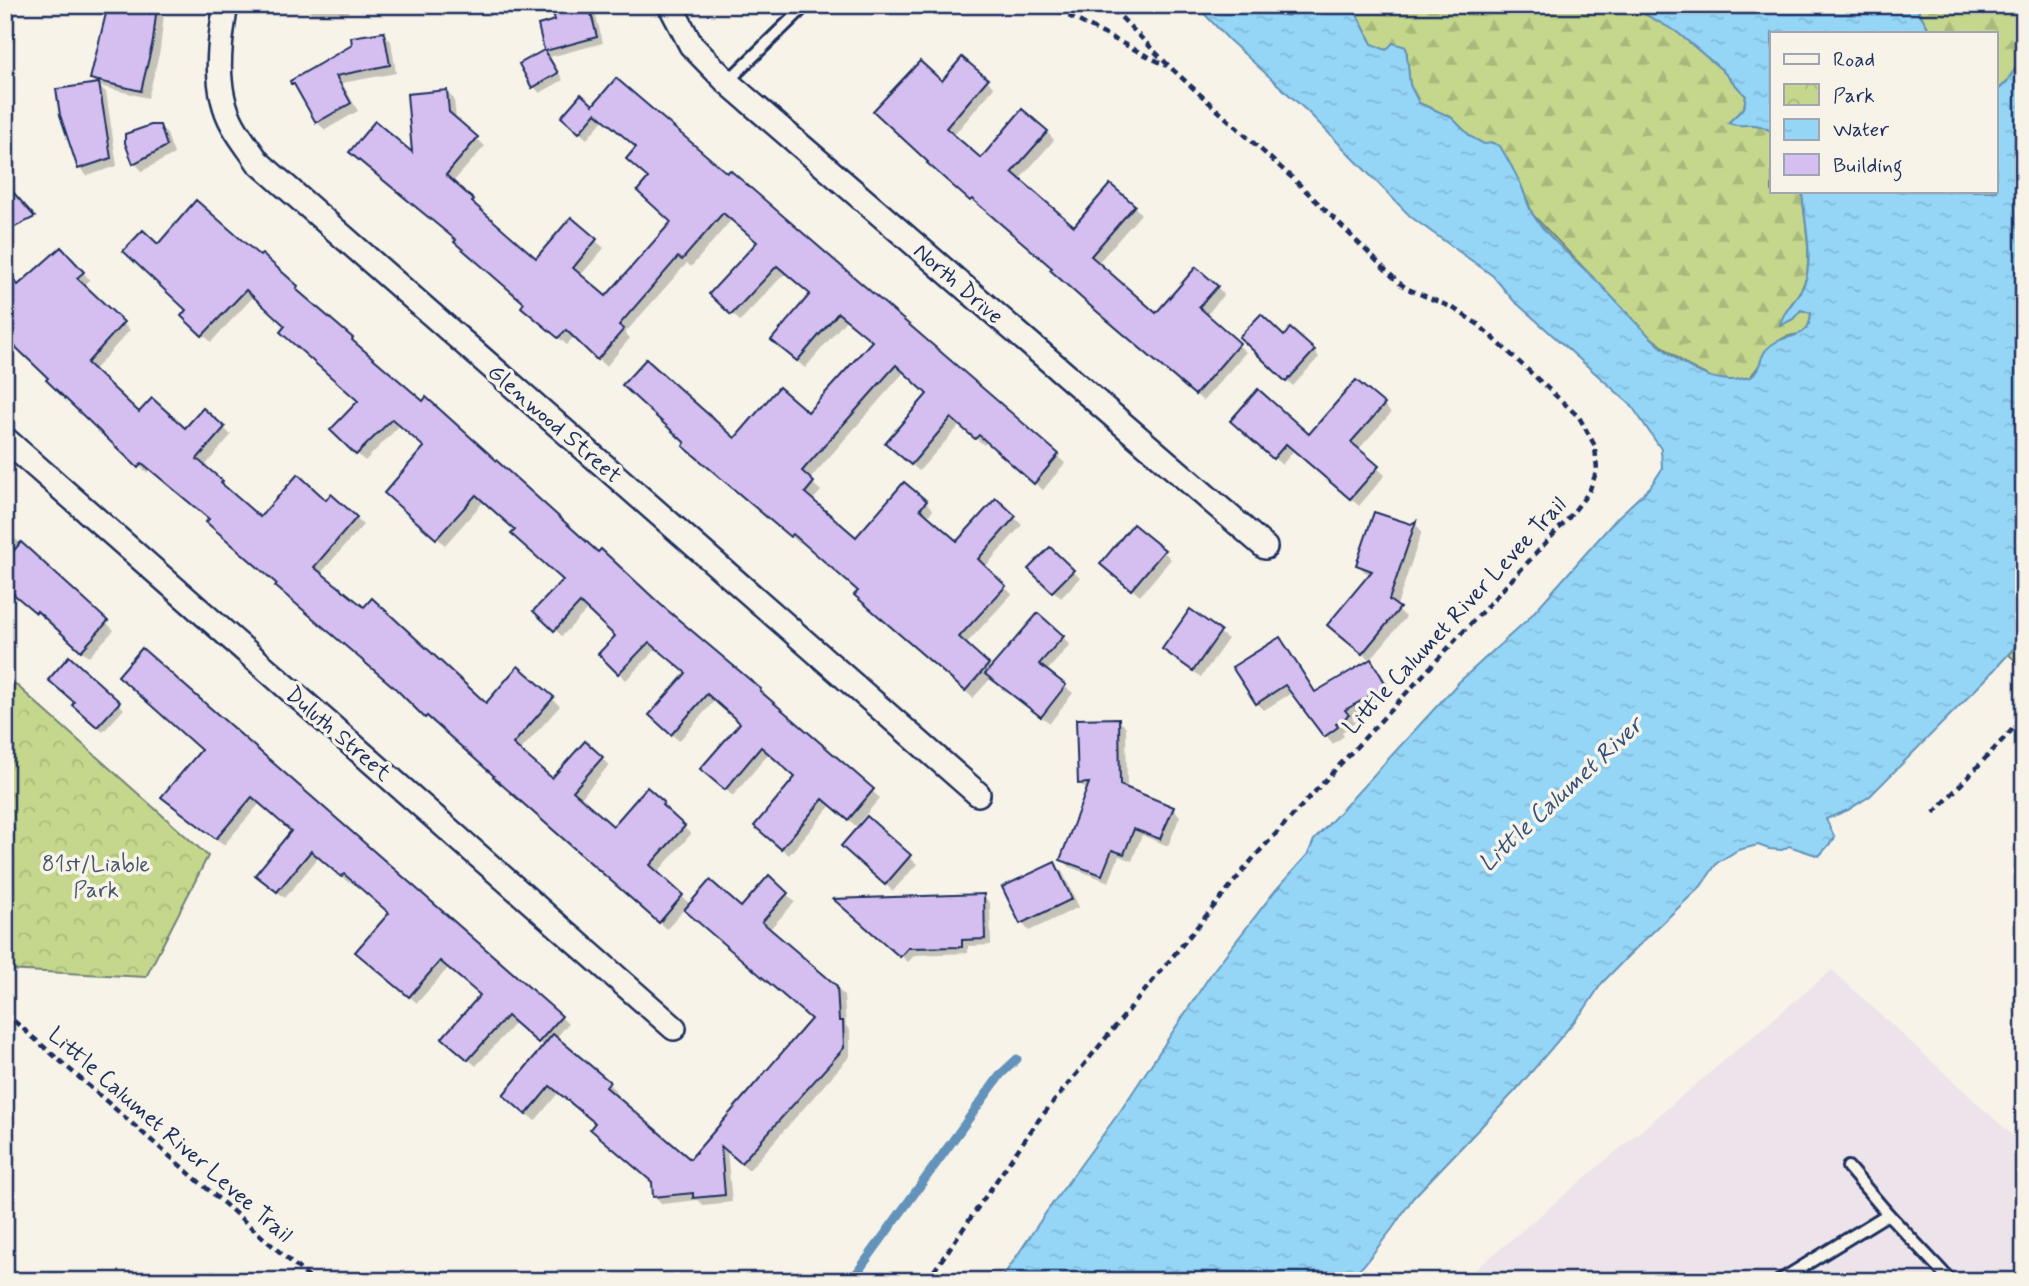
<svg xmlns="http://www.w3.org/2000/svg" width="2029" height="1286" font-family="Mynerve,sans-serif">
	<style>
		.built { fill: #ede3ea }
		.forest { fill: url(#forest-firs); stroke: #708375; stroke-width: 2 }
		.park { fill: url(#park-crowns); stroke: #708375; stroke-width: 2 }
		.water { fill: url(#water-ripples); stroke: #6493ba; stroke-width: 2 }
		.shadow { fill: #0003 }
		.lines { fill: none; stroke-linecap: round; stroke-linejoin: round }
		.stream { stroke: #6493ba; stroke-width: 9 }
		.building { fill: #d5bff0; stroke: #1b2f5e; stroke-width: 2 }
		.lane-casing { stroke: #1b2f5e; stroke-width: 16 }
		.street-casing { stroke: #1b2f5e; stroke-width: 28 }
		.path { stroke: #1b2f5e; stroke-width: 4.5; stroke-dasharray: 7 5; stroke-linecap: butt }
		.lane { stroke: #f7f3e8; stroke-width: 10 }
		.street { stroke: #f7f3e8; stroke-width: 23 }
		.labels { text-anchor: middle; stroke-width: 7; stroke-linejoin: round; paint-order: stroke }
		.street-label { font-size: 23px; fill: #1b2f5e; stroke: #f7f3e8 }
		.park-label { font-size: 23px; fill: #45596a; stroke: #f7f3e8 }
		.water-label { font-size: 24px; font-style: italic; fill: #33507d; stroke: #f7f3e8 }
	</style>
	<defs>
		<pattern id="forest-firs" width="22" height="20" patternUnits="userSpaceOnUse" patternTransform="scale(1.75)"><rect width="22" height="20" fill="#c4d78c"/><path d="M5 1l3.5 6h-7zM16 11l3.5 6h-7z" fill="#a8b97b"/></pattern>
		<pattern id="park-crowns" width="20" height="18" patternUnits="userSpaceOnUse" patternTransform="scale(1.75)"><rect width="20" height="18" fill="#c4d78c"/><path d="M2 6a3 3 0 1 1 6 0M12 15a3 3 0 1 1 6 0" fill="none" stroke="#a8b97b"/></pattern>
		<pattern id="water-ripples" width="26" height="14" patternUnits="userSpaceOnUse" patternTransform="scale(1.75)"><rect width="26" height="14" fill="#95d6f7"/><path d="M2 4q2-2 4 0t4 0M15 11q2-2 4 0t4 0" fill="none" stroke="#80b8d6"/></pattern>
	</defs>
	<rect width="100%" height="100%" fill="#f7f3e8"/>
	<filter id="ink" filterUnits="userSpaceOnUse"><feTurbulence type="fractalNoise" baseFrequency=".0143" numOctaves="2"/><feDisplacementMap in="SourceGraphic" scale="14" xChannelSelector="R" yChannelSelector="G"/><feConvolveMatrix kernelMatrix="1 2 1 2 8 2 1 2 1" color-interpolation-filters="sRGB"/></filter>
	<g filter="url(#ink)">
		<path class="built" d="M1832,970L2024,1146V1281H1462Z"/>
		<g class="forest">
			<path d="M1352,5H1518L1521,8L1522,5H1641V12L1677,32L1721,69L1746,96L1744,108L1729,122C1744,130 1751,118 1772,132V191H1802C1804,219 1812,251 1806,278C1801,297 1783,309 1780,325L1793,319L1801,310L1811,313C1809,344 1793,328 1778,342C1767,351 1760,366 1750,377L1730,381L1712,378L1688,366L1648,335L1533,215L1520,183L1493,143L1484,145L1471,137L1451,117L1419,103L1410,85L1406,47L1386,50L1372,44Z"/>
			<path d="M1915,5H2024C2024,45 2029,64 1996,92V33H1931Z"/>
		</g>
		<g class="park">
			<path d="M2024,637V668L2009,655Z"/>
			<path d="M5,675L208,856L146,977L5,970Z"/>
		</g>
		<g class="water">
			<path d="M1196,5H1273L1278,14L1288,16L1294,9L1293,5H1352L1372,44L1386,50L1393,43L1406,47L1410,85L1419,103L1451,117L1471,137L1484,144L1493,143L1500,146C1507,158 1514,170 1520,183C1525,193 1527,204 1532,213C1542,232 1579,264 1595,279C1630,314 1685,389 1740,379C1741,379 1750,377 1751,377C1761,370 1759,358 1766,350C1782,330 1810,345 1811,313L1801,310L1793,319L1780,326C1783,309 1801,298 1806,279C1813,251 1804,219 1802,191H1996V92L2006,83L2024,55V637L1985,680L1870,796L1848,810L1826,819L1835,838L1819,856L1789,846L1782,850L1769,849L1758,845L1738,850L1717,863L1701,886L1634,950L1602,983L1584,1010L1516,1090L1413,1198L1392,1229L1363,1266L1343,1281H1000L1047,1211L1121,1110L1213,971L1275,891L1308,854L1314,840L1459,682L1528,619L1618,517L1650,487L1662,469L1661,449L1631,405L1513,300L1493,276L1411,217L1308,112L1229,40Z"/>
			<path d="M1641,5H1915L1931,33H1772V132C1752,118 1745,130 1728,123L1744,108L1746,96L1721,69L1677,32L1641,12Z"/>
		</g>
		<g class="shadow">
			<path d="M121,5H165L160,50L148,98L99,86L106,92L117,166L87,176L80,168L98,85L92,78Z"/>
			<path d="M305,5H349V13L312,14Z"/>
			<path d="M553,5H593L603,43L550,57L563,80L540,93L534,87L521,65L546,51L557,21Z"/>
			<path d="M383,33L391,41L396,73L342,83L358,111L325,130L317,122L299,90L292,83Z"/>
			<path d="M987,80L994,88L953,136L981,160L1047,132L1054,140L1019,180L1074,228L1110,186L1134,206L1141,214L1097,264L1157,315L1217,287L1224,294L1206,316L1246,352L1203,401L1060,277L1053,269L937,170L942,84Z"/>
			<path d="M5,86L10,107L5,108Z"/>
			<path d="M446,92L454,99L456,120L485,146L452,183L481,208L479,211L536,261L571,219L604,248L580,276L607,299L673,222L650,179L638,148L604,119L587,139L571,125L593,107L727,176L730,172L1065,463L1043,490L987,442L984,445L960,425L919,471L895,450L929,394L905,371L809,480L821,491L812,501L856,540L926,502L933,510L927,517L957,543L1014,517L1022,525L984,568L1012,594L965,645L992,669L1063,637L1070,645L1046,672L1073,693L1050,723L991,678L973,698L864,602L860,592L801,540L799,543L693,453L808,415L874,342L847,319L805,368L781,347L812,295L786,272L740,321L711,294L759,243L732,219L691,267L687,263L625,333L630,338L606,367L574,336L567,345L531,314L526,303L458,240L414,157Z"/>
			<path d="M159,126L167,134L174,154L142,171L135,163L127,143Z"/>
			<path d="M158,247L260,259L262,256L304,295L302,297L599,555L760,691L766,699L880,798L856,826L831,805L789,855L763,833L797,778L769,753L733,796L710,776L742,723L715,700L679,741L658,722L687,674L657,648L626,680L600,654L617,636L588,609L562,636L535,611L565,580L517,530L484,501L445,545L394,500L426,447L400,425L365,461L332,430L360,401L287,327L254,296L211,342L183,315L188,311Z"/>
			<path d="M68,256L90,280L83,286L130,330L93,371L139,414L185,431L224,428L231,435L204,467L260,520L327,502L332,497L356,518L363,525L320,574L486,705L552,699L560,706L519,752L553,781L585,743L609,765L580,799L613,828L663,803L670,810L668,813L691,834L657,873L691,905L741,909L769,878L795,902L769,930L844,995L846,1026L850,1030V1056L749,1170L727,1151L732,1202L703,1205L698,1200L662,1204L655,1196L653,1182L597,1124L559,1092L535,1121L513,1102L545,1047L516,1022L476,1066L452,1045L482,996L449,967L417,1003L364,959L391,913L352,880L349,883L319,857L285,898L265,882L293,831L260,803L224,845L171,804L203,750L561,1017L568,1024L555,1039L609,1084L616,1091L613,1095L690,1162L812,1020L685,908L667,929L502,785L496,776L435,722L434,724L405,696L279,585L211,519L150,469L147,473L5,335L19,287Z"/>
			<path d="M1242,337L1284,339L1314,351L1319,357L1293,386Z"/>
			<path d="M1384,405L1391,413L1358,450L1385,475L1359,506L1294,450L1282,465L1240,428L1309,436Z"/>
			<path d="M1414,523L1421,530V534L1396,608L1406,617L1370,660L1337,632L1372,575L1365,572L1358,565Z"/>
			<path d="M5,530L63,581L114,630L89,657L46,617L44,619L8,588L5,591Z"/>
			<path d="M1050,549L1080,578L1061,598L1031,569Z"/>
			<path d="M1163,551L1171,559L1140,596L1110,571Z"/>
			<path d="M1191,612L1228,639L1201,677L1164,649Z"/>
			<path d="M1280,639L1287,646L1317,693L1370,661L1378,669L1393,694L1352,718L1355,723L1342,732L1344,736L1333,744L1293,692L1264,710L1257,703Z"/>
			<path d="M69,658L124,709L103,732L74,705Z"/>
			<path d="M1118,720L1126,727L1127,790L1173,808L1180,816L1168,846L1142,835L1132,861L1119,856L1109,882L1070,867L1062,859L1088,791L1079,783Z"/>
			<path d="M867,819L917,864L893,891L851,854Z"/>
			<path d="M1054,864L1062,871L1079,907L1029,931L1022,923L1005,888Z"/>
			<path d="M983,896L990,903L991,945L968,946V953L915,955L908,962L842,905Z"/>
		</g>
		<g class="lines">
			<path class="stream" d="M851,1281L1001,1074L1017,1059"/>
		</g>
		<g class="building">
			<path d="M108,5H157L153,41L141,91L90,79Z"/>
			<path d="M551,5H589L597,37L545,51L558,73L532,88L519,64L544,50L538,25L555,20Z"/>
			<path d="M384,32L390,65L336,76L351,103L316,123L294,84H291L290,81L352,45L351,37Z"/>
			<path d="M962,57L988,79L946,128L981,158L1022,109L1048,131L1012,172L1074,226L1110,184L1135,205L1091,256L1156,313L1196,267L1218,286L1199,307L1240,343L1195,395L1087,303L1050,270L1052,268L972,199L970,201L927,163L928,162L873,111L920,61L942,81Z"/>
			<path d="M616,78L727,173L730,170L1059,454L1034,484L979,435L975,439L951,418L911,465L885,443L927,394L896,365L802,471L814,482L805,493L856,537L904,482L927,501L920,509L957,541L996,498L1016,516L978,559L1006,586L959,637L989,664L965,691L854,595L858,591L793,534L790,537L683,446L685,443L622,385L646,359L735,438L779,387L808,412L872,341L838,313L797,361L771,340L810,294L777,266L731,315L709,294L757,242L723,213L682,260L678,257L619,325L624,329L597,360L566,330L558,338L521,307L524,303L454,242L456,240L349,152L375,121L412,152L407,94L447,90L449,112L478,137L446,175L474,200L472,202L536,258L571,217L597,239L573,268L606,296L671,222L637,191L648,178L626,159L636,147L596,113L579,133L561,117L581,94L593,105Z"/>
			<path d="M99,83L111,158L78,169L60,115L56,89Z"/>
			<path d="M151,125H160L167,146L133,164L125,143V134Z"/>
			<path d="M5,183L35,217L5,232Z"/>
			<path d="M196,200L260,256L262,254L298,286L296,289L353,338L352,340L423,401L426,397L598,552L601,549L660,604L761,689L760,691L874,789L848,820L823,799L781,849L754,826L795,777L761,747L725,790L700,769L740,723L707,694L671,735L649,715L686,673L649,642L618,674L598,654L615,636L580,603L554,631L533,611L563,580L511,534L515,530L476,495L436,539L384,493L424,447L392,419L356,455L330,430L358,401L280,332L285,326L246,290L202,336L181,316L186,310L123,251L143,230L158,244Z"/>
			<path d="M61,247L84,272L77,278L124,322L87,363L139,412L152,398L185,428L203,408L225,427L197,459L223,481L221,483L260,517L298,474L326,500L331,494L357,517L314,567L364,607L372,598L486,703L518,666L554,697L513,744L552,778L585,741L603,757L573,791L613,826L647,787L664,802L662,805L685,826L650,865L683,895L659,923L493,777L494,776L427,716L425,718L396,689L275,586L277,584L206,522L209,519L142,463L138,468L46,380L48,378L5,337V270L18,285Z"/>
			<path d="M1261,314L1284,336L1290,328L1315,350L1286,382L1239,337Z"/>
			<path d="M1356,380L1385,404L1351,442L1379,466L1350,499L1286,444L1273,459L1230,421L1258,389L1309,434Z"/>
			<path d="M1374,512L1411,524L1416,521L1389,600L1400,608L1362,654L1327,625L1372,571L1356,565Z"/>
			<path d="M1133,524L1165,550L1131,590L1100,564Z"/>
			<path d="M21,542L108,621L81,651L37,611L36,613L5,587V561Z"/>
			<path d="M1050,547L1074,570L1052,592L1028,569Z"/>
			<path d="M1190,609L1221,631L1193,671L1162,649Z"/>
			<path d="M1038,613L1064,636L1039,664L1066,685L1041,717L985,674Z"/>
			<path d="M1280,637L1315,692L1371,659L1387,686L1345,710L1349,715L1336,724L1338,727L1324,737L1285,685L1256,704L1232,667Z"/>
			<path d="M142,648L562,1016L538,1043L507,1016L468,1060L442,1038L480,995L440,961L409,997L355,952L389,913L344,874L341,877L311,851L277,892L255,875L291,831L252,797L216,839L161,797L201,750L118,676Z"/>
			<path d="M69,656L120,702L97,727L72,705L74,702L48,680Z"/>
			<path d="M1119,718L1120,785L1174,807L1160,839L1134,829L1124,854L1112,850L1102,875L1060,860L1089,783L1078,784L1076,719Z"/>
			<path d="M867,816L911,855L885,885L841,846Z"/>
			<path d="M1055,862L1072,899L1020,924L1002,887Z"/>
			<path d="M769,875L788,893L762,922L837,986L839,1021H843L844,1048L741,1163L721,1146L725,1195L693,1198V1193L653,1197L652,1182L590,1129L595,1123L550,1086L526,1115L503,1095L553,1034L610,1082L606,1087L690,1159L811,1019L684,910L710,880L741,907Z"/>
			<path d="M984,894L985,939L962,940V947L908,948L900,957L833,899Z"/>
		</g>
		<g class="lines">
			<g class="lane-casing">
				<g id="lane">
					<path d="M727,82L806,5"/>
					<path d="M1888,1214L1951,1281"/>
					<path d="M1779,1281L1888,1214L1848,1167"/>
				</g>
			</g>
			<g class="street-casing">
				<g id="street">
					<path d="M226,5C219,44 213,89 233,125C240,138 250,150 258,162L978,794"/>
					<path d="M670,5L691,45L727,82L1265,547"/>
					<path d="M5,439L674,1028"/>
				</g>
			</g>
			<g class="path">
				<path d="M1047,5L1167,66"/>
				<path d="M1934,813L2024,717"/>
				<path d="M5,1013L313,1281"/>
				<path d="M927,1281L1037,1122L1256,855L1567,520L1589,492L1597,470L1595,446L1579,417L1479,325L1453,308L1408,289L1398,282L1300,185L1171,68L1109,5"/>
			</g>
			<use href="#lane" class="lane"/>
			<use href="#street" class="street"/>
		</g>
	</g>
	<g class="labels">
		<g class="street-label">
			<text transform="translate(959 283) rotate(41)" y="8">North Drive</text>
			<text transform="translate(555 423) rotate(41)" y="8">Glenwood Street</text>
			<text transform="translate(1454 615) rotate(-47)" y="8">Little Calumet River Levee Trail</text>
			<text transform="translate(339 733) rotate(41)" y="8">Duluth Street</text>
			<text transform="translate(171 1134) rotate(41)" y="8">Little Calumet River Levee Trail</text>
		</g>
		<g class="park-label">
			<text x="96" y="871">81st/Liable<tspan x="96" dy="26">Park</tspan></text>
		</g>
		<g class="water-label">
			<text transform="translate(1560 794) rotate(-43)" y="8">Little Calumet River</text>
		</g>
	</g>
	<rect width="2029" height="1286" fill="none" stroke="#f7f3e8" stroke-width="28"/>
	<rect x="14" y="14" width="2001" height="1258" fill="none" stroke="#1b2f5e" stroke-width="2.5" filter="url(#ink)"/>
	<rect x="1770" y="32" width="228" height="161" fill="#f7f3e8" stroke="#9fa5b1" stroke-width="2"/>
	<rect x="1784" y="54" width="35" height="10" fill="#f7f3e8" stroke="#9fa5b1" stroke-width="2"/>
	<text x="1833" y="66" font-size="21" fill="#1b2f5e">Road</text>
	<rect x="1784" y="84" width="35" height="21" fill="url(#park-crowns)" stroke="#9fa5b1" stroke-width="2"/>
	<text x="1833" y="102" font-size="21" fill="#1b2f5e">Park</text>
	<rect x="1784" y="119" width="35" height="21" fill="url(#water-ripples)" stroke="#9fa5b1" stroke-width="2"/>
	<text x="1833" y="136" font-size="21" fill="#1b2f5e">Water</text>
	<rect x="1784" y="154" width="35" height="21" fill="#d5bff0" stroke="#9fa5b1" stroke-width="2"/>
	<text x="1833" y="172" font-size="21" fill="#1b2f5e">Building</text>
</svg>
